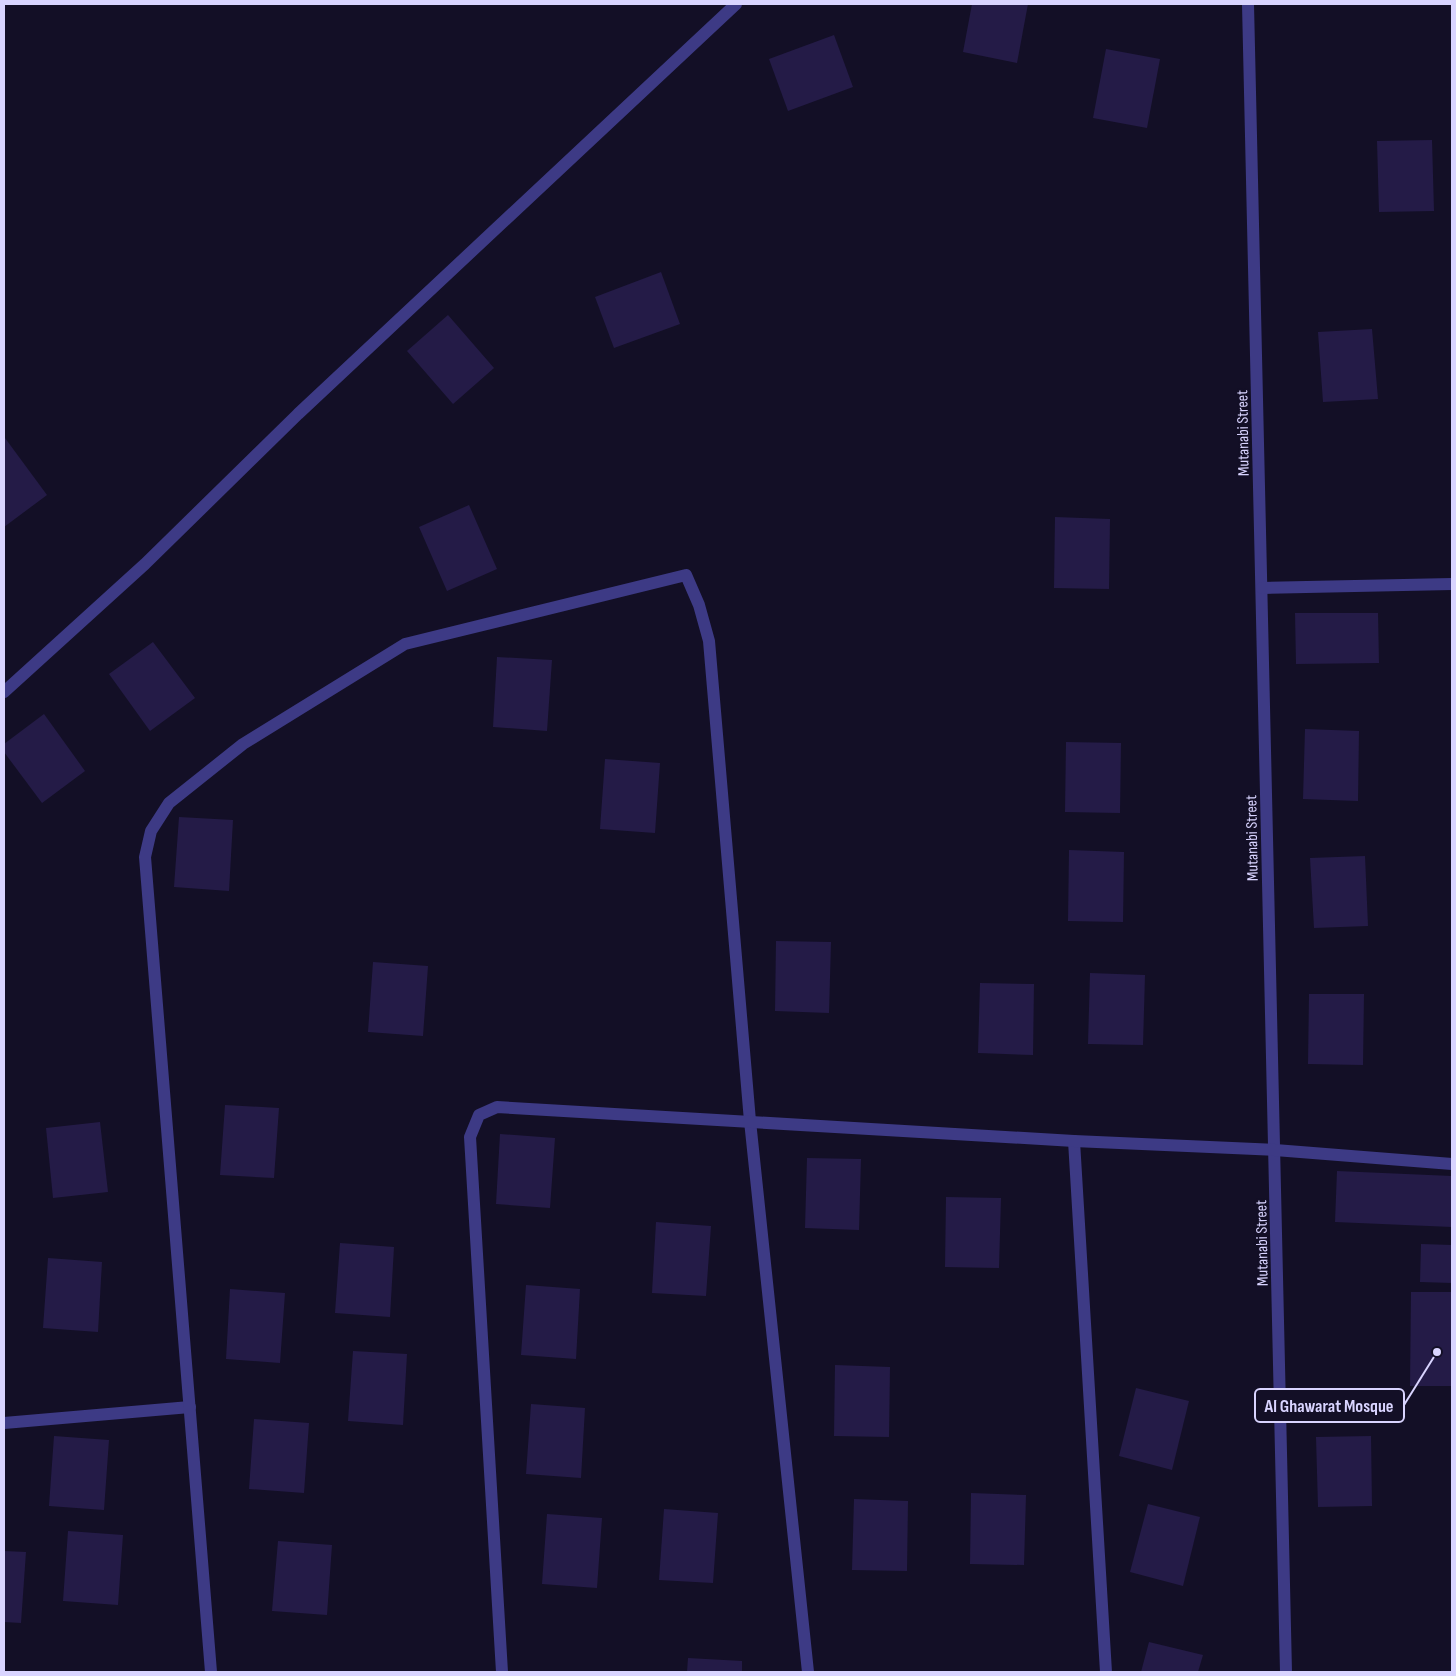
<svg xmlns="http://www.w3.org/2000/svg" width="1456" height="1676" font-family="'Sofia Sans Condensed',sans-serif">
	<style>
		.building { fill: #241b47 }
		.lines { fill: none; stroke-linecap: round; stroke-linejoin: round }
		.minor { stroke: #3d3a85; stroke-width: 12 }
		.labels { text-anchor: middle; stroke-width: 4.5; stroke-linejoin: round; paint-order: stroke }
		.street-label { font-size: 16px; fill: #d9d4ff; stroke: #130f26 }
		.leader { fill: none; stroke: #d9d4ff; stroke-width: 2 }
		.callout-dot { fill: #d9d4ff; stroke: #130f26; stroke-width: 2 }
		.callout { fill: #130f26; stroke: #d9d4ff; stroke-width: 2 }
		.callout-label { font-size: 18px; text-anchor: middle; font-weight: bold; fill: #d9d4ff }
	</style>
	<rect width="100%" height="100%" fill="#130f26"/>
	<g class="building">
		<path d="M972,4H1028L1017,63L963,52Z"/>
		<path d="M834,35L853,87L788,111L769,59Z"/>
		<path d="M1106,49L1160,59L1147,128L1093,118Z"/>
		<path d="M1432,140L1434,211L1379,212L1377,141Z"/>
		<path d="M661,272L680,324L614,348L595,297Z"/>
		<path d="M448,315L494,368L453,404L407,351Z"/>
		<path d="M1372,329L1378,399L1323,402L1318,332Z"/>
		<path d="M5,438L47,495L4,527V439Z"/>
		<path d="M469,505L497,569L447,591L419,527Z"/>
		<path d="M1055,517L1110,519L1109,589L1054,588Z"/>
		<path d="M1295,613H1378L1379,663L1296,664Z"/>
		<path d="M153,642L195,698L150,731L109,674Z"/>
		<path d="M497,657L552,660L547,731L493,727Z"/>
		<path d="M44,714L85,771L42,803L4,752V744Z"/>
		<path d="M1305,729L1359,731L1358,801L1303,799Z"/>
		<path d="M1066,742L1121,743L1120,813L1065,812Z"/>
		<path d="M605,759L660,763L655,833L600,829Z"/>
		<path d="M179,817L233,820L229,891L174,887Z"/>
		<path d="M1069,850L1124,852L1123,922L1068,921Z"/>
		<path d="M1365,856L1368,926L1314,928L1310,858Z"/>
		<path d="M776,941L831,942L829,1013L775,1011Z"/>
		<path d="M373,962L428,966L423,1036L368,1032Z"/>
		<path d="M1090,973L1145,975L1143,1045L1088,1044Z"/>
		<path d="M980,983L1034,984L1033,1055L978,1053Z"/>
		<path d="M1309,994H1364L1363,1065L1308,1064Z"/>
		<path d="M225,1105L279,1108L274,1178L220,1175Z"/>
		<path d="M100,1122L108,1192L53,1198L46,1128Z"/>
		<path d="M500,1134L555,1138L550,1208L496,1204Z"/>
		<path d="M807,1158L861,1159L859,1230L805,1228Z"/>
		<path d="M1337,1171L1452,1176V1227L1335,1222Z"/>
		<path d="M946,1197L1001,1198L999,1268L945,1267Z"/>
		<path d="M656,1222L711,1226L706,1296L652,1293Z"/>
		<path d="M340,1243L394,1247L390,1317L335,1313Z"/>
		<path d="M1421,1244L1452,1245V1283L1420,1282Z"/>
		<path d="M48,1258L102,1262L98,1332L43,1328Z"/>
		<path d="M526,1285L580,1289L576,1359L521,1355Z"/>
		<path d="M230,1289L285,1293L280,1363L226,1359Z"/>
		<path d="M1411,1292H1452V1386H1410Z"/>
		<path d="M353,1351L407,1354L403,1425L348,1421Z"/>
		<path d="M835,1365L890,1367L889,1437L834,1436Z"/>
		<path d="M1136,1388L1189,1401L1172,1470L1119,1456Z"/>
		<path d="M531,1404L585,1408L581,1478L526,1474Z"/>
		<path d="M254,1419L309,1423L304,1493L249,1489Z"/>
		<path d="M54,1436L109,1440L104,1510L49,1506Z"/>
		<path d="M1371,1436L1372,1506L1318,1507L1316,1437Z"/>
		<path d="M971,1493L1026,1495L1024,1565L970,1564Z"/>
		<path d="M854,1499L908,1501L907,1571L852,1570Z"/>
		<path d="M1148,1504L1200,1517L1183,1586L1130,1572Z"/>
		<path d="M664,1509L718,1513L713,1583L659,1580Z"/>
		<path d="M547,1514L602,1518L597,1588L542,1584Z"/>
		<path d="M68,1531L123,1535L118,1605L63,1601Z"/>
		<path d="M278,1541L332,1545L327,1615L272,1611Z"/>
		<path d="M4,1551L26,1552L21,1623L4,1622Z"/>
		<path d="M1149,1642L1203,1655L1198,1672H1141Z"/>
		<path d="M688,1658L742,1661V1672H687Z"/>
	</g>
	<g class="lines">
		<g class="minor">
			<path d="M1248,4L1286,1672"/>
			<path d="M1262,588L1452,584"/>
			<path d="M4,692L145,564L298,414L736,4"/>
			<path d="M1074,1141L1106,1672"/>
			<path d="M4,1423L190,1407"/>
			<path d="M211,1672L145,857L151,831L169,803L243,744L405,644L686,575L699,605L709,641L750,1121L808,1672"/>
			<path d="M502,1672L470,1137L479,1115L497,1107L1074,1141L1275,1150L1452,1164"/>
		</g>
	</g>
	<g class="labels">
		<g class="street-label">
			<text transform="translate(1242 433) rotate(-91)" y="6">Mutanabi Street</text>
			<text transform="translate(1251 838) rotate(-91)" y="6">Mutanabi Street</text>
			<text transform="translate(1261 1243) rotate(-91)" y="6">Mutanabi Street</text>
		</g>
	</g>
	<path class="leader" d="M1437 1352L1404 1405"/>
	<circle class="callout-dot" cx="1437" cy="1352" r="5"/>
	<rect class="callout" x="1255" y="1389" width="149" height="33" rx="5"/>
	<g class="callout-label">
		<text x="1329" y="1412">Al Ghawarat Mosque</text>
	</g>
	<rect width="1456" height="1676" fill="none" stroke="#d9d4ff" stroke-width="10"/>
</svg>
